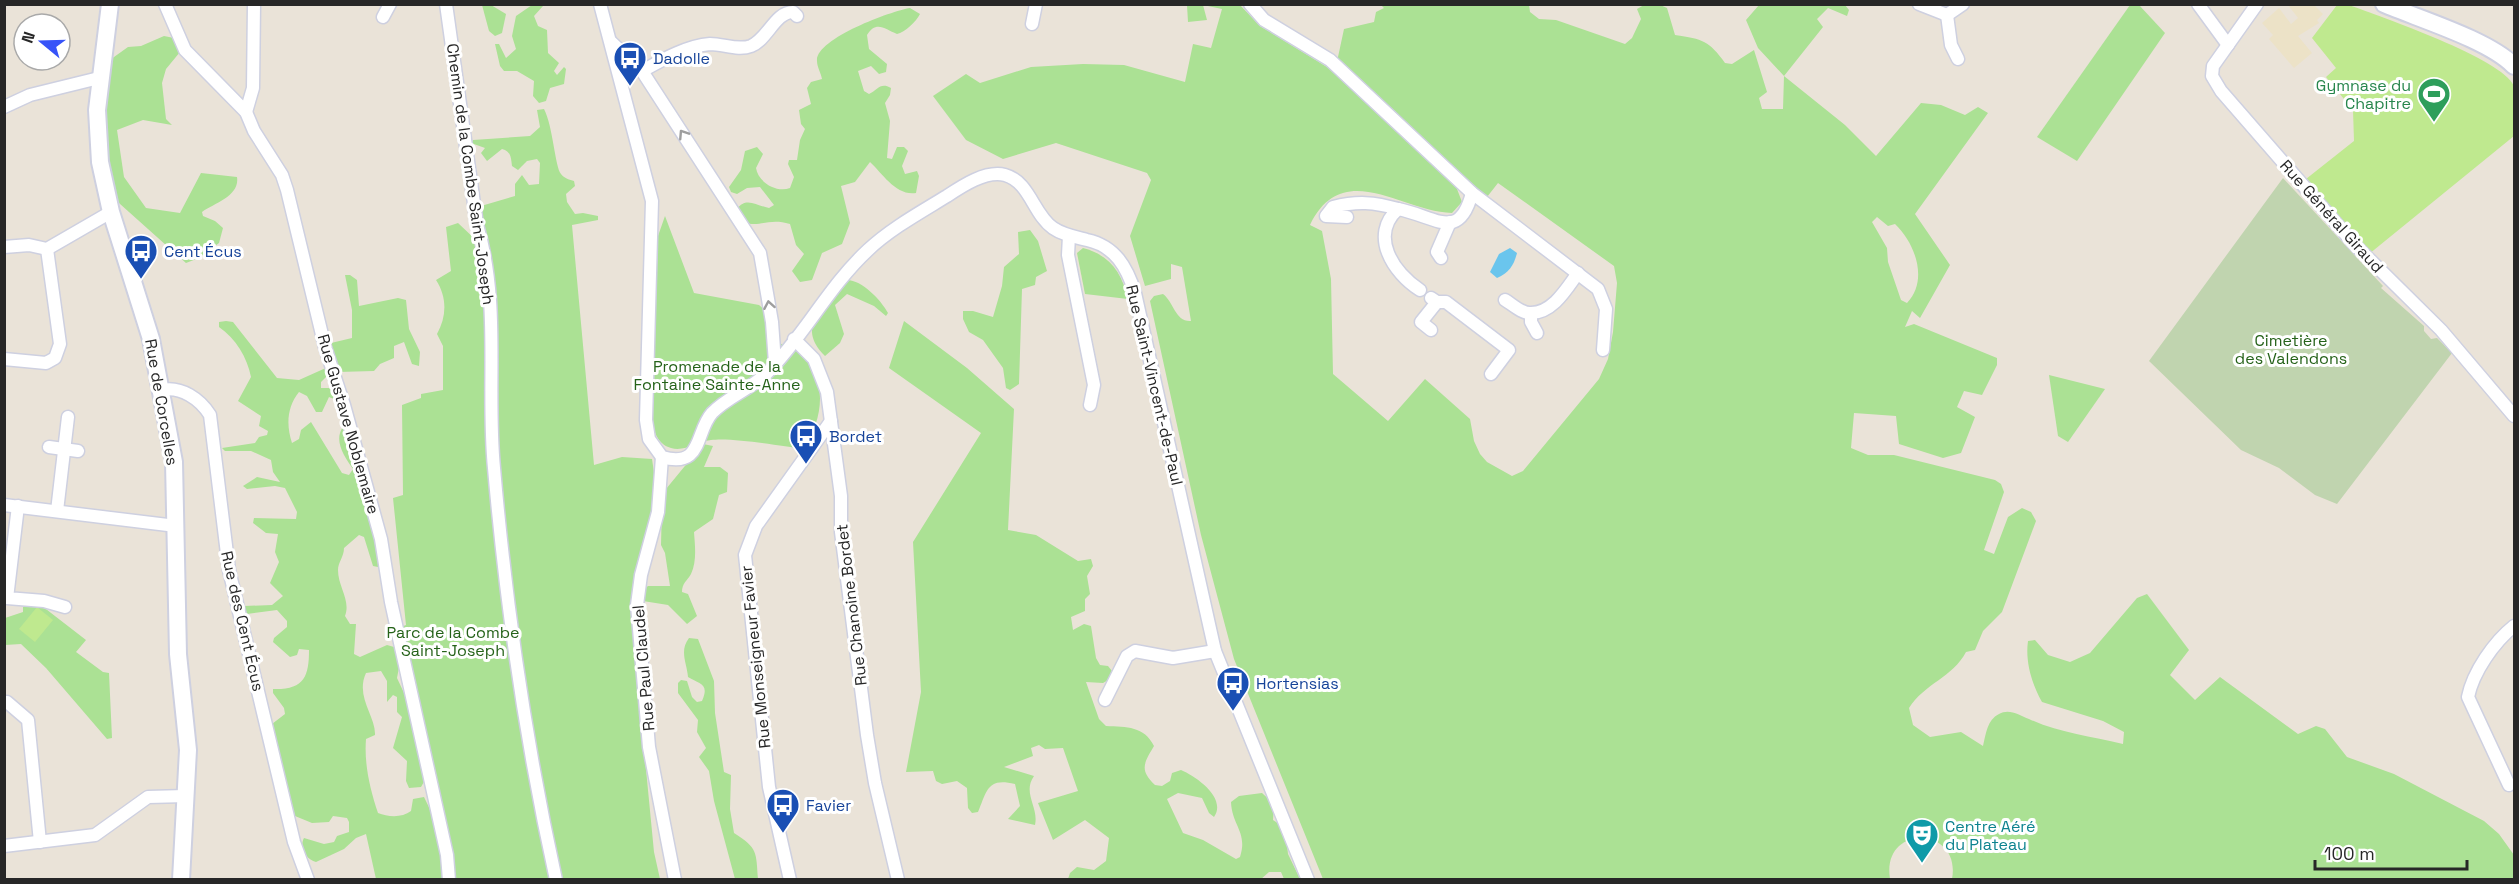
<svg xmlns="http://www.w3.org/2000/svg" width="2519" height="884" font-family="'Space Grotesk',sans-serif">
	<style>
		.education { fill: #ece2c7 }
		.green { fill: #abe194; fill-rule: evenodd }
		.cemetery { fill: #c0d4af }
		.pitch { fill: #bfe98f }
		.water { fill: #6ac5ed }
		.lines { fill: none; stroke-linecap: round; stroke-linejoin: round }
		.street-casing { stroke: #ced0e0; stroke-width: 15 }
		.secondary-casing { stroke: #ced0e0; stroke-width: 20 }
		.street { stroke: #fff; stroke-width: 12 }
		.secondary { stroke: #fff; stroke-width: 16 }
		.oneway { stroke: #9e9e9e }
		.labels { text-anchor: middle; stroke-width: 6; stroke-linejoin: round; paint-order: stroke }
		.transit-label { font-size: 16px; fill: #164399; stroke: #fff; text-anchor: start }
		.leisure-label { font-size: 16px; fill: #27864d; stroke: #fff; text-anchor: end }
		.street-label { font-size: 16px; fill: #272727; stroke: #fff }
		.park-label { font-size: 16px; fill: #256219; stroke: #fff }
		.culture-label { font-size: 16px; fill: #0d838f; stroke: #fff; text-anchor: start }
	</style>
	<rect width="100%" height="100%" fill="#eae3d8"/>
	<path class="education" d="M2288,5H2314L2323,14L2317,20L2319,23L2298,36L2312,53L2294,68L2269,39L2273,35L2262,23L2279,8L2291,24L2298,18Z"/>
	<g class="green">
		<path d="M1658,4L1667,8L1675,35C1703,39 1709,41 1725,63L1732,64L1754,50L1767,92L1759,98L1762,109H1783L1784,76L1758,48L1746,20L1759,5H1845L1849,10L1847,16L1828,8L1817,19L1823,27L1784,76L1845,125L1876,156L1921,103L1941,105L1965,115L1978,107L1988,113L1915,214L1950,265L1920,318L1912,311L1905,327L1914,324L1997,358V365L1982,395L1964,391L1957,407L1975,417L1961,453L1943,458L1899,444L1896,416L1854,413L1851,448L1868,455H1894L1995,480L2001,484L2004,492L1984,550L1994,554L2008,517L2022,508L2031,512L2036,521L2002,612L1983,631L1975,650L1966,652C1953,677 1924,684 1909,708L1913,725L1930,737L1961,732L1983,746C1986,734 1987,720 1999,714C2009,708 2019,715 2029,719C2059,733 2090,736 2123,744L2124,732L2103,721L2042,702C2032,684 2025,662 2028,641L2035,640L2048,655L2070,662L2090,653L2137,598L2147,594L2189,650L2170,675L2195,700L2220,677L2298,734L2316,726L2325,729L2347,757L2394,774L2484,821L2499,834L2514,855V879H1952C1962,826 1881,823 1890,879H1323L1234,659L1201,535L1150,301L1154,296L1163,294C1174,302 1175,322 1191,321L1182,267L1171,264V279L1145,286L1130,236L1151,180L1147,173L1056,143L1003,159L966,140L933,96L966,74L980,83L1031,67L1083,64L1124,65L1185,82L1193,44L1211,48L1222,9L1203,5L1207,20L1188,22L1187,5H1240L1260,26L1327,67L1338,57L1344,29L1374,22L1376,12L1384,8L1381,5H1529L1530,12L1539,19L1556,20L1625,44L1632,38L1641,19L1637,9L1644,5ZM1463,178L1487,197L1498,183L1614,266L1617,283L1613,332L1608,359L1599,379L1523,471L1512,476L1487,462L1480,454L1474,441L1470,419L1425,379L1388,421L1333,374L1331,279L1322,231L1310,225C1343,157 1402,212 1452,213L1462,202L1457,189ZM1877,217L1888,226L1895,224C1915,243 1929,280 1907,303L1901,300L1888,262L1887,248L1872,222Z"/>
		<path d="M482,5H491L506,14L502,33L495,36L489,31Z"/>
		<path d="M532,5L543,6L534,16L538,26L547,30L548,53L559,63L554,71L557,75L564,67L566,69L564,84L550,88L546,101L539,103L533,96L534,81L517,71H504L500,66L495,44H499L506,58L516,49L512,36L516,16Z"/>
		<path d="M2130,5H2139L2165,33L2077,161L2037,137Z"/>
		<path d="M910,8L920,14C916,22 905,32 897,34C885,29 876,20 867,35L869,49L887,64L886,72L879,74L871,66L858,71L864,91L869,94C878,90 880,82 891,88L890,95L885,103L890,121L887,158L892,159L897,147H904L908,151L902,166L905,174L917,171L919,176L916,193C896,196 883,174 870,162L855,182L841,186L850,223L842,244L822,253L812,280L800,282L792,271L804,254L796,245L790,224C769,218 762,227 745,223L737,209C746,196 757,206 769,208L774,205L760,187L747,188L737,194L731,192L729,187L741,170L745,151L757,147L763,154L756,168C758,182 776,193 790,188L794,177L788,164L789,160H797L800,140L805,129L801,124L799,110L811,104L807,88L811,82L822,79C821,73 817,67 817,61C815,39 891,11 910,8Z"/>
		<path d="M164,36L179,39L180,52L166,69L162,83L166,119L172,125L143,120L117,130L124,177L146,208L180,213L201,173L237,177C240,196 215,203 202,212L203,216L215,221L223,228L219,243L199,258L186,263L110,195C114,176 108,171 107,153C104,123 103,93 107,62L128,47L141,46Z"/>
		<path d="M544,109C553,126 555,167 561,174C564,178 570,180 574,181L575,186L566,194L567,202L575,214L583,213L598,216V220L572,225L594,465L622,457L652,459L657,493L639,559L630,604L654,852L660,879H451L401,627L406,625L393,498L403,495L402,405L421,398V394L443,390V346L437,334C447,316 447,297 436,280L451,271L446,227L458,223L476,240V248L489,243L480,223L481,206L515,196V184L522,175L529,185L539,184L540,163L537,159L527,161L518,170L512,166C511,158 511,151 502,149L487,161L481,153L485,148L471,143L473,140L530,136L540,127L537,110Z"/>
		<path d="M665,216L694,293L759,305L766,311L769,339C780,344 800,350 807,359C828,388 821,421 804,449C781,446 731,437 711,440C698,442 684,452 671,448C656,444 652,427 652,414L658,236Z"/>
		<path d="M1030,230L1038,241L1047,271L1036,277L1035,285L1022,289L1019,384L1010,390L1006,388L1003,368L983,340L969,332L963,319V311H973L993,317L1002,286L1004,267L1019,254L1018,232Z"/>
		<path d="M1083,248C1110,255 1122,273 1128,299L1085,294L1077,253Z"/>
		<path d="M345,275H350L357,280L359,306L398,298L406,300L409,329L420,352L419,366L412,364L404,342L394,346V358L380,364L374,371L338,372L329,349L331,343L352,338V310Z"/>
		<path d="M847,280C862,280 881,300 888,313L886,316L874,306L847,294L835,305L844,334L840,343L825,356C794,325 826,304 847,280Z"/>
		<path d="M226,321L233,322L277,378L299,380L328,367L330,373L321,382V388H329L336,393V400L329,397L322,412H316L307,396L299,392C287,407 286,425 292,443L299,439L301,430L311,422L342,473L349,475L353,469C345,457 333,441 343,427L353,438L382,562L378,567L373,566L364,537L359,535L344,548C344,557 338,562 338,570C338,587 351,600 345,616L350,624H356L354,654L360,657L387,645L394,647L401,657L397,678L412,710L425,780L421,787L409,788L406,781L407,761L393,748L402,717L397,712V697L393,695L387,702V681L381,671L366,673C355,697 376,716 375,735L366,739C364,764 370,789 378,813C388,817 402,818 411,811L413,799L424,797C438,824 443,850 445,879H376L366,834L356,838L344,849L316,862C306,860 299,847 304,838L324,844L334,842L337,836L349,832V822L347,818L333,816L329,822L312,823L295,816L272,724L285,714L284,708L273,693V689C304,690 309,677 309,650L299,649L297,655L290,657L273,642L274,638L287,627V621L277,610L247,614L244,606L272,605L283,596L270,583L279,562L275,552L278,534L266,533L253,523L254,518L296,519L297,512L285,488L275,486L247,489L243,486L257,477L280,482L273,472L271,460L251,451H225L222,448L255,443L259,437L267,435L268,431L259,426L261,416L238,401L251,377C247,357 236,339 219,327V322Z"/>
		<path d="M904,321L967,368L1014,409L1008,530L1036,535L1078,561L1091,559L1093,566L1087,576L1090,594L1085,599V611L1071,617L1073,630L1084,624L1091,626L1096,658L1100,665L1108,666L1112,671L1110,679L1103,683L1086,682L1099,719L1106,726C1127,727 1144,726 1154,746C1144,763 1139,770 1155,785L1162,786L1170,781L1172,773L1181,770C1197,777 1227,798 1214,817L1209,813L1202,798L1178,793L1167,799L1183,833L1203,840L1236,859L1240,857C1248,832 1232,826 1231,802L1239,796L1262,793L1274,804L1273,820L1285,828L1288,854L1300,879H1284L1281,872H1269L1260,880L1068,879L1070,873L1077,867L1094,870L1106,861L1109,838L1085,820L1053,840L1038,803L1078,791L1063,748L1045,749L1039,745L1031,748L1033,756L1004,767L1034,776C1022,793 1039,807 1035,825L1008,819L1020,806L1015,784C987,777 987,791 978,812L972,813L968,808L967,788L957,781L942,784L936,781L933,771L906,772L921,692L913,542L981,433L889,368Z"/>
		<path d="M2049,375L2105,389L2068,442L2058,436Z"/>
		<path d="M703,444L713,446L704,467H720L728,473L727,492L719,495L713,519L694,532C695,546 697,561 691,574C687,581 682,583 682,592L688,594L697,616L687,624L668,605L643,601L641,592L648,586H670L665,553L661,545L662,505L666,489Z"/>
		<path d="M31,604L42,606L86,640L76,652L103,672L109,673L112,738L107,739L46,668L21,644L5,645V618L23,612V607Z"/>
		<path d="M689,638L698,639L714,681L715,713L724,772L731,775L730,809L734,833C758,848 756,852 758,879H735L714,801L709,771L699,757L706,748L697,732L698,720L678,693V683L681,680L687,681L692,697L697,702L702,701C710,683 699,684 688,677C687,663 679,651 689,638Z"/>
	</g>
	<path class="cemetery" d="M2283,178L2383,286L2381,288L2424,326V331L2431,339L2437,338L2452,353L2337,504L2315,495L2279,468L2241,450L2149,361Z"/>
	<g class="pitch">
		<path d="M2337,5H2349C2381,17 2502,58 2514,86C2518,95 2514,125 2514,136L2369,254L2306,179L2354,141L2353,110L2326,77L2336,68L2312,38Z"/>
		<path d="M37,607L53,620L35,642L19,629Z"/>
	</g>
	<path class="water" d="M1510,248L1517,253C1514,265 1509,273 1497,278L1490,272L1499,254Z"/>
	<g class="lines">
		<g class="street-casing">
			<g id="street">
				<path d="M165,4L185,50L246,112L254,131L282,175L287,190L325,347L344,405L381,539L391,602L447,855L449,880"/>
				<path d="M446,4L477,225C501,304 486,387 494,468C506,606 526,744 556,880"/>
				<path d="M600,4L652,201L646,420L649,439L662,457C703,469 695,432 712,413C727,397 751,389 767,373C804,336 829,286 868,250C890,229 921,212 947,196C962,186 986,170 1005,175C1030,182 1033,214 1053,228C1063,235 1075,237 1087,240C1115,246 1127,267 1135,293L1215,651L1308,880"/>
				<path d="M1250,4L1264,20L1330,60L1472,193L1598,289L1606,309L1603,350"/>
				<path d="M1919,4L1947,15"/>
				<path d="M2198,4L2228,45"/>
				<path d="M2257,4L2213,66L2212,76L2221,91L2355,245L2441,330L2514,416"/>
				<path d="M1947,15L1951,45L1958,59"/>
				<path d="M1947,15L1963,4"/>
				<path d="M383,17L390,4"/>
				<path d="M1032,24L1036,4"/>
				<path d="M611,42L642,71L760,253L772,322L775,363"/>
				<path d="M642,71C662,60 686,46 710,44C724,44 738,51 751,46C768,39 775,12 793,12L797,16"/>
				<path d="M4,107L30,95L99,78"/>
				<path d="M246,112L253,88L254,4"/>
				<path d="M1347,217L1326,216L1333,207C1357,201 1374,202 1398,209"/>
				<path d="M1069,236L1068,255L1094,385L1090,405"/>
				<path d="M4,247L29,245L47,249L111,212"/>
				<path d="M1441,258L1437,252L1450,222"/>
				<path d="M1420,290C1393,273 1369,235 1398,209C1435,216 1459,243 1472,193"/>
				<path d="M1431,298L1437,302H1446L1509,350L1491,374"/>
				<path d="M1505,300C1512,304 1522,314 1531,313C1553,313 1567,288 1578,273"/>
				<path d="M1531,314V322L1537,333"/>
				<path d="M1431,330L1421,322L1437,302"/>
				<path d="M794,339L814,359L827,392L841,496V532L867,735L875,783L898,880"/>
				<path d="M4,359L46,363L55,358L60,344L47,249"/>
				<path d="M162,390C181,386 200,399 210,415L229,570L294,842L308,880"/>
				<path d="M49,447L78,451"/>
				<path d="M662,457L658,512L641,575L637,605L649,747L675,880"/>
				<path d="M4,505L176,526"/>
				<path d="M18,506L7,598L44,601L65,607"/>
				<path d="M57,511L68,417"/>
				<path d="M1105,700L1127,656L1135,651L1173,658L1215,651"/>
				<path d="M7,702L28,720L40,842"/>
				<path d="M2509,785L2468,697C2473,672 2494,642 2514,626"/>
				<path d="M4,846L95,835L148,797L186,796"/>
				<path d="M790,880L769,787L745,555L756,526L831,421"/>
			</g>
		</g>
		<g class="secondary-casing">
			<g id="secondary">
				<path d="M110,4L97,110L100,162L111,212L151,339L174,462L178,654L188,750L181,880"/>
				<path d="M2384,4C2419,19 2489,40 2514,66"/>
			</g>
		</g>
		<use href="#street" class="street"/>
		<use href="#secondary" class="secondary"/>
	</g>
	<defs><path id="oneway-chevron" d="M-2-3.5L2.5 0L-2 3.5" fill="none" stroke-width="1.6" stroke-linecap="round" stroke-linejoin="round" transform="scale(1.5)"/></defs>
	<g class="oneway">
		<use href="#oneway-chevron" transform="translate(683 134) rotate(-123)"/>
		<use href="#oneway-chevron" transform="translate(769 305) rotate(-100)"/>
	</g>
	<defs>
		<g id="bus-pin" transform="scale(1.725)"><path d="M0 17L-7.5 6A9.5 9.5 0 1 1 7.5 6Z" fill="#1a4fb4" stroke="#fff"/><path d="M-5-6H5V4H4V6H2V4H-2V6H-4V4H-5ZM-3.5-4V0h7V-4ZM-3.5 1.2v1.5H-2V1.2ZM2 1.2v1.5H3.5V1.2Z" fill="#fff"/></g>
		<g id="stadium-pin" transform="scale(1.725)"><path d="M0 17L-7.5 6A9.5 9.5 0 1 1 7.5 6Z" fill="#2e9e5b" stroke="#fff"/><path d="M0-5a6.5 5 0 1 0 0 10a6.5 5 0 1 0 0-10ZM-3.5-1.8h7v3.6h-7Z" fill="#fff"/></g>
		<g id="theatre-pin" transform="scale(1.725)"><path d="M0 17L-7.5 6A9.5 9.5 0 1 1 7.5 6Z" fill="#0f9aa8" stroke="#fff"/><path d="M-5-5.5Q0-4 5-5.5V0Q5 5 0 6Q-5 5-5 0ZM-3.3-2.5H-1v1.5H-3.3ZM1-2.5H3.3v1.5H1ZM-2.8 1Q0 5.5 2.8 1Z" fill="#fff"/></g>
	</defs>
	<g fill-rule="evenodd">
		<use href="#bus-pin" x="630" y="58"/>
		<use href="#stadium-pin" x="2434" y="94"/>
		<use href="#bus-pin" x="141" y="251"/>
		<use href="#bus-pin" x="806" y="436"/>
		<use href="#bus-pin" x="1233" y="683"/>
		<use href="#bus-pin" x="783" y="805"/>
		<use href="#theatre-pin" x="1922" y="835"/>
	</g>
	<g class="labels">
		<g class="transit-label">
			<text x="653" y="64">Dadolle</text>
			<text x="164" y="257">Cent Écus</text>
			<text x="829" y="442">Bordet</text>
			<text x="1256" y="689">Hortensias</text>
			<text x="806" y="811">Favier</text>
		</g>
		<g class="leisure-label">
			<text x="2411" y="91">Gymnase du<tspan x="2411" dy="18">Chapitre</tspan></text>
		</g>
		<g class="street-label">
			<text transform="translate(471 174) rotate(82)" y="6">Chemin de la Combe Saint-Joseph</text>
			<text transform="translate(2332 216) rotate(48)" y="6">Rue Général Giraud</text>
			<text transform="translate(1155 385) rotate(77)" y="6">Rue Saint-Vincent-de-Paul</text>
			<text transform="translate(162 402) rotate(80)" y="6">Rue de Corcelles</text>
			<text transform="translate(349 424) rotate(74)" y="6">Rue Gustave Noblemaire</text>
			<text transform="translate(851 605) rotate(-97)" y="6">Rue Chanoine Bordet</text>
			<text transform="translate(243 621) rotate(77)" y="6">Rue des Cent Écus</text>
			<text transform="translate(755 657) rotate(-96)" y="6">Rue Monseigneur Favier</text>
			<text transform="translate(643 668) rotate(-95)" y="6">Rue Paul Claudel</text>
		</g>
		<g class="park-label">
			<text x="2291" y="346">Cimetière<tspan x="2291" dy="18">des Valendons</tspan></text>
			<text x="717" y="372">Promenade de la<tspan x="717" dy="18">Fontaine Sainte-Anne</tspan></text>
			<text x="453" y="638">Parc de la Combe<tspan x="453" dy="18">Saint-Joseph</tspan></text>
		</g>
		<g class="culture-label">
			<text x="1945" y="832">Centre Aéré<tspan x="1945" dy="18">du Plateau</tspan></text>
		</g>
	</g>
	<rect width="2519" height="884" fill="none" stroke="#272727" stroke-width="12"/>
	<g transform="translate(42 42) rotate(289)"><circle r="28" fill="#ffffff" stroke="#a9a9a9" stroke-width="1.5"/>
	<path d="M0-4.5L10 22L0 15L-10 22Z" fill="#3753f8"/>
	<text y="-9" font-size="16" font-weight="bold" text-anchor="middle" fill="#272727">N</text>
	</g>
	<path d="M2315 860v9h152v-9" fill="none" stroke="#272727" stroke-width="3"/>
	<text x="2324" y="860" font-size="18" fill="#272727" stroke="#ffffff" stroke-width="4.5" paint-order="stroke">100 m</text>
</svg>
